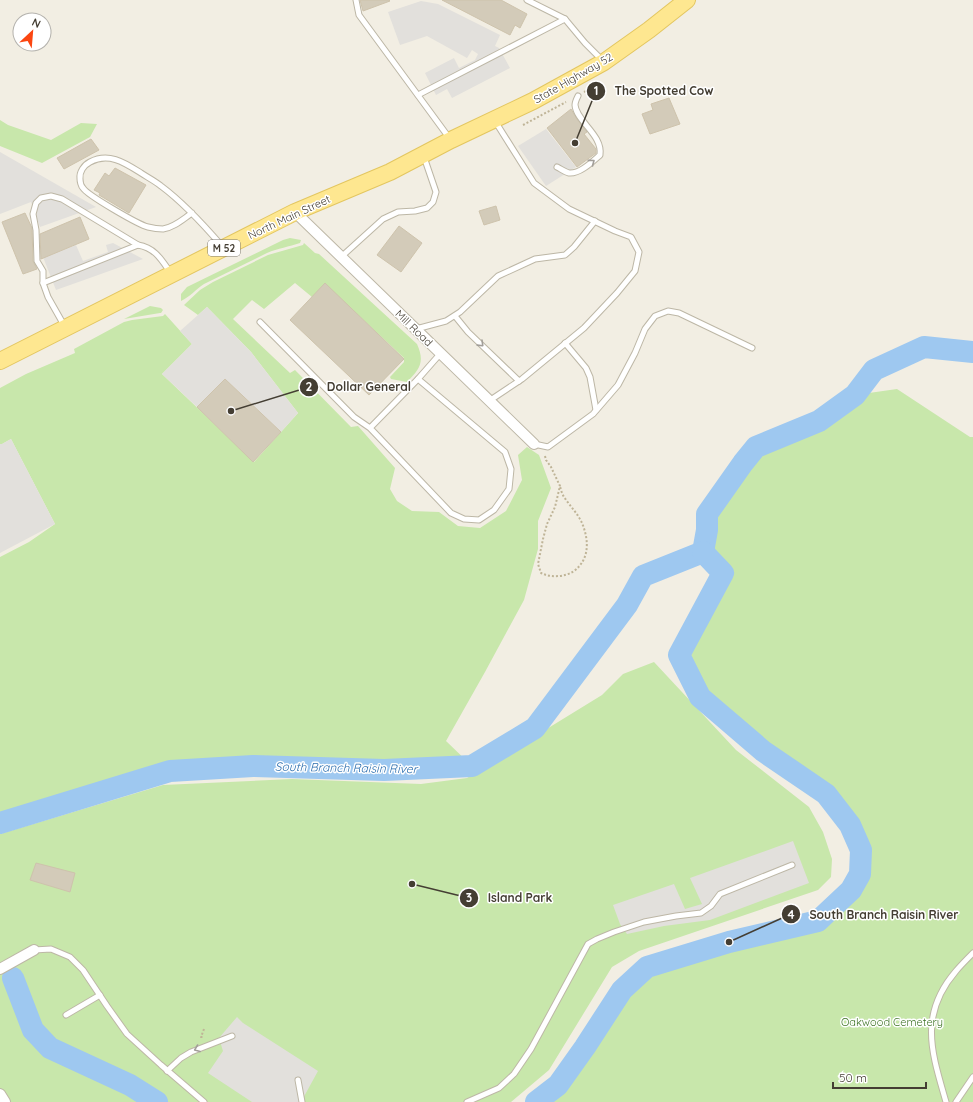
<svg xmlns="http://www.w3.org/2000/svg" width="973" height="1102" font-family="Quicksand,sans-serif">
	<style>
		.green { fill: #c8e7ab }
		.parking { fill: #e2e0dc }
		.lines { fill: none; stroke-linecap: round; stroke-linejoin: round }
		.river { stroke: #9ec8f0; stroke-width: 22 }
		.building { fill: #d3cbb9; stroke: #cec3ac }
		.service-casing { stroke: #bdb7a6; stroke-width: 7 }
		.minor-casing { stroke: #bdb7a6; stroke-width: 12 }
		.primary-casing { stroke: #e3c660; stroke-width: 18 }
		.path { stroke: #bfb497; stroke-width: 2; stroke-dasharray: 2 2; stroke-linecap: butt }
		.service { stroke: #fff; stroke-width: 5 }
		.minor { stroke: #fff; stroke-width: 10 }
		.primary { stroke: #fee790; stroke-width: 16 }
		.oneway { stroke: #a29e99 }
		.labels { text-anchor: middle; stroke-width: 3; stroke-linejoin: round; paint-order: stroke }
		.shield { fill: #fff; stroke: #7c7870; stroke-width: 1 }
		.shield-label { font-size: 10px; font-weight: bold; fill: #443e33 }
		.street-label { font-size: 11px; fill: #443e33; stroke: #fff }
		.park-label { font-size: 11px; fill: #3f7527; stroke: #fff }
		.water-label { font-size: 12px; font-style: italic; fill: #2d6faf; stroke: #fff }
		.leader { fill: none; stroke: #443e33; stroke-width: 1.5 }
		.callout-dot { fill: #443e33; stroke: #fff; stroke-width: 1.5 }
		.mark-label { font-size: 12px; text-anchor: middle; font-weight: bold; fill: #fff }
		.callout-label { font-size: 12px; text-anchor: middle; font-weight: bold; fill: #443e33; stroke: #fff; stroke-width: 3; stroke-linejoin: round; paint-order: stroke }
	</style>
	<rect width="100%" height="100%" fill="#f2eee3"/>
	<g class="green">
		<path d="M0,120L8,125L51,140L81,123L97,124L90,137L42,163L0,146Z"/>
		<path d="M290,238L301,240L300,243C289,247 278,248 267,253L204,284C196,289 190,297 181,301V294L187,287L283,240Z"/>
		<path d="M304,243L315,253L319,254L417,344C425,362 420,369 407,382L391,379L390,377L404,362V358L325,284L312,297L295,283L264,309L252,300L233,319L290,373L295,370L351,427L358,426L395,468L390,489L397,501L412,511L439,512L458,526L480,528L506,511L522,480L518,455L527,447L539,455L551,488L538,521V549L524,600L485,672L446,741L472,766L384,770L253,766L170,771L0,823V557L29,542L55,524L11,439L2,444H0V388L26,374L75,353L74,349L124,322L132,320L163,316L165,314L192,344L162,374L254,462L298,413L251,352L207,307L198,315L184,305L200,290L213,282L268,255L303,245Z"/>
		<path d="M150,306L161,308L163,310L161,313H160L124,319Z"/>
		<path d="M897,389L970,437H973V1102H536L558,1085L622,990L647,967L818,921L851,890L860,874L861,850L850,825L826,794L763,751L700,697L679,655L722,573L703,552L707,530V514L743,463L756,447L819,421L855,395Z"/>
		<path d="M654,662L736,750L809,807L823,832L832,859L831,877L818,890L639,951L612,967L549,1070L511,1102H0V834L163,785L292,779L421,784L467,778L602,695L623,674Z"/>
	</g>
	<g class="parking">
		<path d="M421,1L438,4L500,35L495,46L499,48L510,68L452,98L447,89L436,95L425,73L454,58L459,68L475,60L478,54L472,50L467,58L427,36L400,45L388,12Z"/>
		<path d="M546,129L576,167L546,186L518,146Z"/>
		<path d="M0,152L96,207L40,227L31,202L0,214Z"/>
		<path d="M113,243L143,259L56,290L43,257L76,245L83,261L108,252L106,245Z"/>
		<path d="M207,307L251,352L298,413L281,432L225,379L197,407L162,374L192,344L180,331Z"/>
		<path d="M11,439L55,524L0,553V444H2Z"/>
		<path d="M793,841L809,883L710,920L664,926L627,934L620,924L613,905L674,884L685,909L702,904L690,878Z"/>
		<path d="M237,1017L243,1023L318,1071L301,1102H252L208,1073L223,1051L219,1038Z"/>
	</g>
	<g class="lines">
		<g class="river">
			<path d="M703,552L707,530V514L743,463L756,447L819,421L855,395L874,370L924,347L973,352"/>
			<path d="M0,823L170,771L253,766L384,770L472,766L535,728L627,605L643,576L703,552"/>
			<path d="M13,978L33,1030L50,1048L130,1085L157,1102"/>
			<path d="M536,1102L558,1085L585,1047L622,990L647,967L729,942L818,921L851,890L860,874L861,850L850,825L826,794L763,751L700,697L679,655L723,573L703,552"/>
		</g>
	</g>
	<g class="building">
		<path d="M360,0H389L390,1L363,11Z"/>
		<path d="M442,0H501L527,14L520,28L515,25L510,35Z"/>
		<path d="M669,98L680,124L650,134L642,114L653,110L651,104Z"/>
		<path d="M571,109L577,119L587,132L584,134L596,149V153L577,167L547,128Z"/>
		<path d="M91,139L99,150L64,169L57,158Z"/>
		<path d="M115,168L146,185L129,213L99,195L100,193L94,190L105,173L109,176Z"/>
		<path d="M496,206L500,220L484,225L479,211Z"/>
		<path d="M25,213L32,228L33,261L37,269L23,274L2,222Z"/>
		<path d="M80,217L89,239L41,259L40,234Z"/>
		<path d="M399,226L422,243L401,272L377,255Z"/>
		<path d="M325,283L404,359L369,395L290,320Z"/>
		<path d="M225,379L281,432L253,462L197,407Z"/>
		<path d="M36,863L75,873L70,892L30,880Z"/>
	</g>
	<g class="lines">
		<g class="service-casing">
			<g id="service">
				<path d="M356,0L359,15L450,139"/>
				<path d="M527,0L565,19L585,43L602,60"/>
				<path d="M418,95L565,19"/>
				<path d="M557,167C561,169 565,172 569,173C580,174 592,162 600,155C603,135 576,121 575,105C575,102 577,98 578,96"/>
				<path d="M192,213C183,219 175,227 163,229C159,229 152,228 148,227C139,225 87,195 83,188C81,186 80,181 80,179C79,172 84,165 90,162C109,152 125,163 141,173C147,177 155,181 161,186C184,203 203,224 222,246"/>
				<path d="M341,257L383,219L398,212L415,211L427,208L433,202L436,192L424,157"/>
				<path d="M43,283V271L37,261L36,230L33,214L36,203L41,198L51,196L62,199L138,245"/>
				<path d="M455,316L468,332L519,381"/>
				<path d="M260,322L354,417L370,428L451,513L464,519L479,520L494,510L509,489L511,469L505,452L418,379L370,428"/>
				<path d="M65,327L48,297L43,283L138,245C155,248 161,259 170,272"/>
				<path d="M416,329L446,321L460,312L498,276L535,259L565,255L574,247L595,221"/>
				<path d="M565,343L586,368L590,377L596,410"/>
				<path d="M418,379L440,354"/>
				<path d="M489,401L522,379L584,328L617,293L635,271L639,252L631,237L615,231L569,209L534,183L495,121"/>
				<path d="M534,444L548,447L593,414L618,385L635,353L645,329L655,316L668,311L679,313L752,348"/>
				<path d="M34,950L51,949L70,957L83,970L107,1006L127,1034L161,1065L204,1102"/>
				<path d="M66,1015L100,995"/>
				<path d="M167,1071L181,1058L191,1052L232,1036"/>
				<path d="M298,1080L302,1102"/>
				<path d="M467,1102L499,1088L514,1074L531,1049L588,944L597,939L614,932L644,922L676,916L701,913L711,906L720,894L792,865"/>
				<path d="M946,1102C932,1053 918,1015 956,971C961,965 967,959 973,953"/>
				<path d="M956,1102L973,1077"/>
			</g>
		</g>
		<g class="minor-casing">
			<g id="minor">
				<path d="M295,212L534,444"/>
				<path d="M0,969L34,950"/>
				<path d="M0,1094L5,1102"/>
			</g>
		</g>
		<g class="primary-casing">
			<path id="primary" d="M0,361L295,212L390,172L451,140L533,101L604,62L649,30L687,0"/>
		</g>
		<g class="path">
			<path d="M584,92L592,88"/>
			<path d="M523,125L566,102"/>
			<path d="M545,456L546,460L551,467L560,486L555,507L547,524L543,539L538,564L541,573C551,578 565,577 574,571C590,559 589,540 582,523C578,514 570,506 564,497C562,494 561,490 560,486"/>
			<path d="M204,1029L201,1037H204"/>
		</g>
		<use href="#service" class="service"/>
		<use href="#minor" class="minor"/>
		<use href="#primary" class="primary"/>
	</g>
	<defs><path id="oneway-chevron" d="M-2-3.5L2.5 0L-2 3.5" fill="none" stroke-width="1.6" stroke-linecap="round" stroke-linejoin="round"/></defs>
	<g class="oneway">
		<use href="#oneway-chevron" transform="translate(592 162) rotate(-37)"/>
		<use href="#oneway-chevron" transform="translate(481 344) rotate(44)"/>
		<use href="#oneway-chevron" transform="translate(197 1049) rotate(159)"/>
	</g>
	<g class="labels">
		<rect class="shield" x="208" y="240" width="32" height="16" rx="3"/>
		<g class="shield-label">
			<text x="224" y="252">M 52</text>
		</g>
		<g class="street-label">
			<text transform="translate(573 78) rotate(-30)" y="4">State Highway 52</text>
			<text transform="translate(289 217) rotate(-25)" y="4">North Main Street</text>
			<text transform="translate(414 328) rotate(44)" y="4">Mill Road</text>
		</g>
		<g class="park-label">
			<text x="892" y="1026">Oakwood Cemetery</text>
		</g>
		<g class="water-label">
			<text transform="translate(346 768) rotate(1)" y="4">South Branch Raisin River</text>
		</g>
	</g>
	<path class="leader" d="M575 143L596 91M231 411L309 387M412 884L469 898M729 942L791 914"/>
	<g class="callout-dot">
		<circle cx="575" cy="143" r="4"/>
		<circle cx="231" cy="411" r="4"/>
		<circle cx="412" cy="884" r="4"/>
		<circle cx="729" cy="942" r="4"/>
		<circle cx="596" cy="91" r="10"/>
		<circle cx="309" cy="387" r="10"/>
		<circle cx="469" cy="898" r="10"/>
		<circle cx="791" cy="914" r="10"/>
	</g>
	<g class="mark-label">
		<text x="596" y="95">1</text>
		<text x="309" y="391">2</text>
		<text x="469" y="902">3</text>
		<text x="791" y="919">4</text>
	</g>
	<g class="callout-label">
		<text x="664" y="95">The Spotted Cow</text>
		<text x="369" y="391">Dollar General</text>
		<text x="520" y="902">Island Park</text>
		<text x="884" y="919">South Branch Raisin River</text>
	</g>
	<g transform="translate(32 32) rotate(26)"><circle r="19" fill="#ffffff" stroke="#b4b2ad"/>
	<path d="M0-3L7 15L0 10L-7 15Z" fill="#fb4611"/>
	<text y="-6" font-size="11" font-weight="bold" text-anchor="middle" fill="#443e33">N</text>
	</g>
	<path d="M833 1082v6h93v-6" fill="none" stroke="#443e33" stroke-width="2"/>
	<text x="839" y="1082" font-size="12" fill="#443e33" stroke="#ffffff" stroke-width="3" paint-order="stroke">50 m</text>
</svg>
